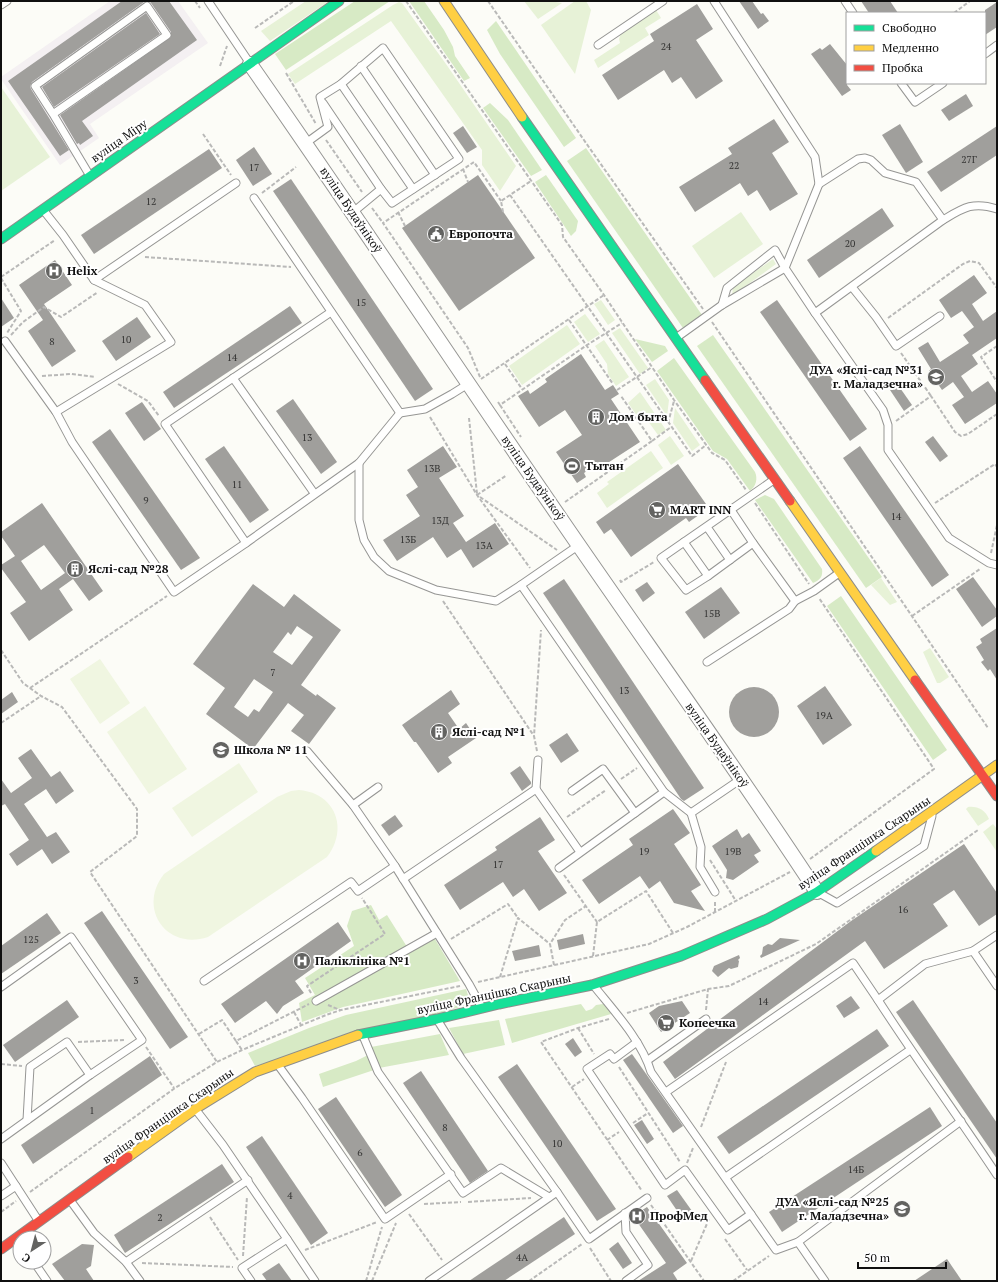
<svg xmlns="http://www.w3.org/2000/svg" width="998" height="1282" font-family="'PT Serif',serif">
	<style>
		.industrial { fill: #f4f0f2 }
		.green { fill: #e7f2d7 }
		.forest { fill: #d7eac5 }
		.pitch { fill: #f0f6e1 }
		.building { fill: #a09f9c; fill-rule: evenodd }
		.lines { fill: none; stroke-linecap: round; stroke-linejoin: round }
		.lane-casing { stroke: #969694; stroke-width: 9 }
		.street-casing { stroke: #969694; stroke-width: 16 }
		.fast-casing { stroke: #8d8d8b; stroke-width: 11 }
		.slow-casing { stroke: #8d8d8b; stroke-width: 11 }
		.jam-casing { stroke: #8d8d8b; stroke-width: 11 }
		.path { stroke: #b9b9b8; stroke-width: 2; stroke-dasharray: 4 2; stroke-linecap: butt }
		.lane { stroke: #fffffe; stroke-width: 7 }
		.street { stroke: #fffffe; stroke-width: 14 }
		.fast { stroke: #16e098; stroke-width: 9 }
		.slow { stroke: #ffcf43; stroke-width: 9 }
		.jam { stroke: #f24e42; stroke-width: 9 }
		.labels { text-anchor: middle; stroke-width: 4; stroke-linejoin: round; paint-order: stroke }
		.number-label { font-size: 10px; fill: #343433 }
		.street-label { font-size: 12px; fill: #101010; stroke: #fff }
		.poi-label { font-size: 12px; font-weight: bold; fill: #101010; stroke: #fff; text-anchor: start }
	</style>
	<rect width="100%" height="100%" fill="#fcfcf7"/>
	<path class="industrial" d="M110,1H178L208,43L90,124L99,138L60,165L1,79V77Z"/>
	<g class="green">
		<path d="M306,1H329L270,41L261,31Z"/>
		<path d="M524,1H550L562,3L538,19Z"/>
		<path d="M575,1H586L591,10L575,74L541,25Z"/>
		<path d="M399,2L402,3L446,64L516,166L500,191L482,165V150L391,21L295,84L288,74L393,5Z"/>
		<path d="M656,10L661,18L645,28L649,35L598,68L594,60L620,43L619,39L621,33Z"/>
		<path d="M1,87L50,157L1,191Z"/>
		<path d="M741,212L763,244L714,278L692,246Z"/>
		<path d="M773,259L776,264L732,296L733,287Z"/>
		<path d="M601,300L615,320L608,325L594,304Z"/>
		<path d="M585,314L600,334L588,342L574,322Z"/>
		<path d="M567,325L580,344L522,385L509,366Z"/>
		<path d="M620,328L648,368L640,374L612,333Z"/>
		<path d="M604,340L629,377L616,386L608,374L607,364L595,346Z"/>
		<path d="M655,379L669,400L667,416L646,385Z"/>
		<path d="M640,392L666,430L658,435L648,421L638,417L628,403Z"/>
		<path d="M675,408L700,445L692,451L673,423Z"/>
		<path d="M670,436L684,456L671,465L658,445Z"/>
		<path d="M651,451L663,468L607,508L597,493L609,484L607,482Z"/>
		<path d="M881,578L897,602L890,605L871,585Z"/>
		<path d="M930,648L949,677L940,683H937L923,652Z"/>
		<path d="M968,807C978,806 985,810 989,819L978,826L966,809Z"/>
		<path d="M993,824L997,829V852L983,832Z"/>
	</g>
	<g class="forest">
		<path d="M355,1H390L286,70L275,54Z"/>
		<path d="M409,1H424L444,30L453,47L455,56L470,78L464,81Z"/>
		<path d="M496,21L576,138L564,147L500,54L487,30Z"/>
		<path d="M490,103L508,120L542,170L531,176L483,108Z"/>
		<path d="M586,148L702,315L683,328L567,161Z"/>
		<path d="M546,175L578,221L576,231L571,236L535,182Z"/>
		<path d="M713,335L882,577L866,588L697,346Z"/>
		<path d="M635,339L665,346L668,351L652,362Z"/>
		<path d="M674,358L755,472C758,479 756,486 750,491L727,459L713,451L657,371Z"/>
		<path d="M765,495L774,499L822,569C823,577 820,580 813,583L755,500Z"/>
		<path d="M841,596L947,750L933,760L827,606Z"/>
		<path d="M371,905L379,920L387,915L409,950L435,939L460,981L343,1007L302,1022L299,1003L315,995L305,978L354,946L347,926L352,911Z"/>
		<path d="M466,989L471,1004L255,1066L248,1053L309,1028L346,1015Z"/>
		<path d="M581,1004L586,1011L592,1009L596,1005L603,1004L609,1009L611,1014L512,1043L505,1019Z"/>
		<path d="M499,1020L505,1045L463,1054L449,1028Z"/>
		<path d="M440,1034L449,1055L379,1068L371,1047Z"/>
		<path d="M368,1055L374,1070L323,1087L319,1074L356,1061Z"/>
	</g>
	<g class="pitch">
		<path d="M100,659L130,703L100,724L70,679Z"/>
		<path d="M145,706L187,769L149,794L107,732Z"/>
		<path d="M239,763L258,792L192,837L172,808Z"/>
		<path d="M299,790C335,793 349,828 327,857L208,937C166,951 137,908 164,874L277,797L291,791Z"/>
	</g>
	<g class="building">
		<path d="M122,1H169L197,40L82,121L93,136L80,145L79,143L77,144L60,115L171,37V32L151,3L149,1L144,2L32,82L30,86L31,89L69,150L60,156L8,81Z"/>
		<path d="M739,1H752L761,14L763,13L769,21L758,29Z"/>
		<path d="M861,1H890L898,13H869Z"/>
		<path d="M997,2V27L985,35V10Z"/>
		<path d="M697,4L713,29L696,40L723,81L696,99L681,77L672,83L664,70L618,100L602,75L654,41L650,34Z"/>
		<path d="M146,13L160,34L54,107L42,87Z"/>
		<path d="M830,44L847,65V85L851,90L842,96L811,54L820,48L822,50Z"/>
		<path d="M966,94L973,106L949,121L941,110Z"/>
		<path d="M774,119L789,142L772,153L798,194L770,211L757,190L748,196L740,183L695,212L679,187L732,154L728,148Z"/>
		<path d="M900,124L923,162L906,173L882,135Z"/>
		<path d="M463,126L477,147L467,153L453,133Z"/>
		<path d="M997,126V155L941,192L927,172Z"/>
		<path d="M254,147L272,174L253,186L236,160Z"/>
		<path d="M209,149L222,168L94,254L81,235Z"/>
		<path d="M478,175L535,258L459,311L402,228Z"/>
		<path d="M291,179L433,389L415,401L273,191Z"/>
		<path d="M882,208L894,226L819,278L807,260Z"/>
		<path d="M55,260L72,285L44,304L76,351L52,367L28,331L43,320L19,285Z"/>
		<path d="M974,275L987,293L972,304L983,321L997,311V338L972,355L978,364L961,376L972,392L988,381L997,394V403L965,424L952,405L964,397L953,382L942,390L929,371L931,369L918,348L928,342L940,362L969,343L963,335L974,327L962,311L951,318L939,300Z"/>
		<path d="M1,298L14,318L1,327Z"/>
		<path d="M777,300L867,429L850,441L760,312Z"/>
		<path d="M290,306L302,323L174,408L163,392Z"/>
		<path d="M137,317L151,337L116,361L102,341Z"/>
		<path d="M581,354L605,390L613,385L619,394L611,399L640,442L603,466L600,462L584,473L586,477L577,483L556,452L582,435L565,410L539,427L518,396L528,390L530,394L547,382L545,379Z"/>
		<path d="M898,385L912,405L904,411L890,390Z"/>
		<path d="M293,399L337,462L321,474L276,411Z"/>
		<path d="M142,402L161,429L144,441L125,413Z"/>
		<path d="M110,429L200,558L181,570L92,442Z"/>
		<path d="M933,436L948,456L940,462L925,442Z"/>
		<path d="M224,446L269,510L250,523L205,459Z"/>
		<path d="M443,446L457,467L439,478L464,516L453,523L466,542L495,523L509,544L473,568L461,549L447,558L433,537L397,561L383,540L420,516L406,495L418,487L407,470Z"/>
		<path d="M860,446L949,575L932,587L843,458Z"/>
		<path d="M678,464L706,504L701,508L703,512L689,522L686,518L631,557L611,529L604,534L596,522Z"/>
		<path d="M42,503L103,591L89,601L73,579L59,589L73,610L29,641L10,613L26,602L1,568V565L15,556L1,536V532ZM44,545L65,573L41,590L21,561Z"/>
		<path d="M973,577L997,610V616L982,627L956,589Z"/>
		<path d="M564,579L704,788L684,801L681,799L543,593Z"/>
		<path d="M647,582L655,593L643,602L635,590Z"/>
		<path d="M253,584L284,607L294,594L341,630L301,685L316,696L317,694L336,708L309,744L291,731L304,715L288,703L253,749L206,714L225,688L193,664ZM297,626L313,637L292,665L273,652L288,632L291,635ZM254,679L273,692L259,712L254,709L248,717L234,707Z"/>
		<path d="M721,587L740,613L704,639L685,612Z"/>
		<path d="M997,628V680L990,669L988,671L981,662L984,660L976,647L982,643L980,639Z"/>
		<path d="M825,686L852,725L823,745L797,706Z"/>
		<circle cx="754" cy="712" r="25"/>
		<path d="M451,690L460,704L448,713L459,729L466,723L476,738L448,757L452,763L438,773L416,742H414L402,725Z"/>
		<path d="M12,692L18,702L1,714V700Z"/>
		<path d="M567,733L579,751L561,763L549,745Z"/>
		<path d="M31,749L51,777L60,771L74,791L56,804L46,789L24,804L47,837L56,832L70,852L52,864L42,849L17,866L9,854L29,840L5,804L1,806V779L11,793L32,778L18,758Z"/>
		<path d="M520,766L531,782V784L522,791L510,773Z"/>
		<path d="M673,809L690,833L674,844L701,885L691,891L705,911L674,903L660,881L649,889L640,876L599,904L582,880L633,845L629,839Z"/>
		<path d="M395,815L403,826L389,836L381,825Z"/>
		<path d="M540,817L555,840L538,851L567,893L539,911L524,889L513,897L503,882L460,910L444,885L497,850L495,847Z"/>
		<path d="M737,829L742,838L749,833L761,851L754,855L759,862L733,880L726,878L727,870L712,846Z"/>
		<path d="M964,844L997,893V914L979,926L954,890L933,904L948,926L884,969L865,941L675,1079L663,1062L851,921Z"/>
		<path d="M102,911L188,1037L170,1049L84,923Z"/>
		<path d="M47,913L61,933L1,974V946Z"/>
		<path d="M338,922L351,941L295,981L304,993L283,1006L277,1014L266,1001L235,1023L221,1004Z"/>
		<path d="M583,934L585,944L559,950L557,940Z"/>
		<path d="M780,938L800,940L761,958L760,956L762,954L763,947L768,944L772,945Z"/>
		<path d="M539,945L541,956L515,961L512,951Z"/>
		<path d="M739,955L740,958L738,960L739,961L738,967L731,969L729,968L718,977L712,971L714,966Z"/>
		<path d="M851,996L860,1008L844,1018L836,1006Z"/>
		<path d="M67,1000L79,1017L15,1062L3,1045Z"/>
		<path d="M913,1000L997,1123V1159L896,1012Z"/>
		<path d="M682,1001L690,1013L661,1032L649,1013L659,1006Z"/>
		<path d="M877,1029L889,1046L729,1154L717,1137Z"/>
		<path d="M573,1038L582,1052L575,1057L565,1044Z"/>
		<path d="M632,1054L683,1126L673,1133L623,1060Z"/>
		<path d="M150,1056L162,1075L33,1164L21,1145Z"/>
		<path d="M517,1064L616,1209L597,1221L498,1077Z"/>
		<path d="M421,1071L488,1171L470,1183L403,1083Z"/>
		<path d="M336,1097L402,1195L385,1207L318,1109Z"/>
		<path d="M930,1107L942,1126L782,1232L769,1212Z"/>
		<path d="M642,1120L654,1139L647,1144L634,1125Z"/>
		<path d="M262,1136L328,1233L311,1245L246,1147Z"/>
		<path d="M222,1164L234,1182L125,1253L114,1235Z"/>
		<path d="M677,1190L692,1211L682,1218L667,1196Z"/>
		<path d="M647,1207L687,1263L673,1273L678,1281H638L666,1263L633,1216Z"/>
		<path d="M564,1217L575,1234L504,1281H469Z"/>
		<path d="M618,1242L632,1263L623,1269L609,1249Z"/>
		<path d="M82,1244L94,1245L91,1266L86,1269L94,1281H65L52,1264Z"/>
		<path d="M947,1259L962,1281H914Z"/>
		<path d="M279,1263L292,1281H267L262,1274Z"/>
	</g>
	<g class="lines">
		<g class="lane-casing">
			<g id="lane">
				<path d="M208,1L249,62"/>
				<path d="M845,1L853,13"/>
				<path d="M1,5L7,1"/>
				<path d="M598,45L663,1"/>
				<path d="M985,54L997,45"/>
				<path d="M361,66L435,175"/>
				<path d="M901,83L915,102L943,83"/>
				<path d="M341,84L413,189"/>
				<path d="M323,103L381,189"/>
				<path d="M53,114L167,35L147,6L35,86L53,114L90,176"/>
				<path d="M306,143L328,127L320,97L341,84L383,48L459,159L392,203L381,189L352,213"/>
				<path d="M819,184L858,159L865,158L871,160L885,173L916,182L943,220C963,208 973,201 997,209"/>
				<path d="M254,198L400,413L425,409L452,394L468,384"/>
				<path d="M44,211L63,235L94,280L145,305L171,342L56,412"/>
				<path d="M94,280L236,183"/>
				<path d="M852,287L876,317L896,346L940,316"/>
				<path d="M722,305L727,288L775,250L785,268L815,313L943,220"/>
				<path d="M331,312L165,424L246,543L359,463L400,413"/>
				<path d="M815,313L883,410L888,425V450L949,538L989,563L997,565"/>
				<path d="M676,338L722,305L785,268L819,184L815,157L714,1"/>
				<path d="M5,341L56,412L72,442L174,592L246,543"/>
				<path d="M233,378L314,493"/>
				<path d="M359,463V520L364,540L374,557L389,571L436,590L496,601L521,585"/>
				<path d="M775,479L661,558L686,590L708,576L753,543L795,601"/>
				<path d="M731,510L753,543"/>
				<path d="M707,527L730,560"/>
				<path d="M684,542L708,576"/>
				<path d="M579,545L521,585L664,792"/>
				<path d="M707,662L789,609L795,601L814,591L839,573"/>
				<path d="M307,751L353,805L395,866L469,984L481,1006"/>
				<path d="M536,789L538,760"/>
				<path d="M572,791L603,769L635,813"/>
				<path d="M353,805L378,787"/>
				<path d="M559,868L664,792L691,813"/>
				<path d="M403,879L536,789L580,852"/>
				<path d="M715,892L700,867L701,847L691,813L741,779"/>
				<path d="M819,893L837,903L924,846L932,816"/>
				<path d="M973,951L997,986"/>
				<path d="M204,981L351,882L358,891L395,866"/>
				<path d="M594,986C614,1011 642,1041 651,1072L776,1250L798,1242L961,1121"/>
				<path d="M1,987L71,937L142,1040L90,1075L1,1139"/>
				<path d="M878,1000C916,1059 958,1116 997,1175"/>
				<path d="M316,1001L437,933"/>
				<path d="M363,1036L378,1072L463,1193L501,1168L549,1197"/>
				<path d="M637,1042L614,1059L610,1054L587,1069L665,1185L685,1170L728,1230L751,1214"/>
				<path d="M648,1060L706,1019"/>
				<path d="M278,1065L302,1098L385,1219L451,1174"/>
				<path d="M666,1092L853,963L878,1000L925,964L973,951L997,935"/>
				<path d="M196,1110L223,1145L287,1239L242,1268L251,1281"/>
				<path d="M27,1120L30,1067L67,1042L90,1075"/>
				<path d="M1,1163L38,1220"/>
				<path d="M726,1177L910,1050"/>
				<path d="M557,1192L589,1239L647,1198"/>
				<path d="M1,1196L16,1186"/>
				<path d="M70,1200L94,1233L126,1262L140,1281"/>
				<path d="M625,1213L626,1232L648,1265L626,1281"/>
				<path d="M287,1239L315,1281"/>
				<path d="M798,1242L825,1281"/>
				<path d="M34,1262L47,1281"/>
				<path d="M126,1262L248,1180"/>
				<path d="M429,1281L557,1192L461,1058L438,1021"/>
			</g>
		</g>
		<g class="street-casing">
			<path id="street" d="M250,64C355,214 456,367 560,518C645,642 734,765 817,892"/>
		</g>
		<g class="fast-casing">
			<g id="fast">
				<path d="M522,117L705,380"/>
				<path d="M1,239L339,1"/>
				<path d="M358,1035L437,1019L499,1004L592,985L681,956L767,919L817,892L876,851"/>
			</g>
		</g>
		<g class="slow-casing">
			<g id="slow">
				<path d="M444,1L522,117"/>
				<path d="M790,501L915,680"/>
				<path d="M876,851L997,765"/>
				<path d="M128,1157L195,1109L255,1072L358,1035"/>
			</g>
		</g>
		<g class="jam-casing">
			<g id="jam">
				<path d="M705,380L790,501"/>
				<path d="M915,680L997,796"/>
				<path d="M1,1249L128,1157"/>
			</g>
		</g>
		<g class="path">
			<path d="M195,1L200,8"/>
			<path d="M406,1L562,225L563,237L604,295L674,400L712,453L725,460L746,490"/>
			<path d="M488,1L586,143L703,309"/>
			<path d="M954,13L970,1"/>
			<path d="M255,28L294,1"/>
			<path d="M220,66L227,46"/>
			<path d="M286,73L316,124"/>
			<path d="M203,134L231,175"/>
			<path d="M326,140L362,192"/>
			<path d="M463,169L468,182"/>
			<path d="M262,193L296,167"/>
			<path d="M510,195L692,456L706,445"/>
			<path d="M372,208L383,223"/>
			<path d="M398,212L405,226"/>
			<path d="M503,212L501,201L531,181"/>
			<path d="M145,257L291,267"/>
			<path d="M1,277L55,240"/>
			<path d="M1,278L21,311L7,333"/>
			<path d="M888,318L963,264L970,261L979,263L997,288"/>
			<path d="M569,320L613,384"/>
			<path d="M712,322L988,728"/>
			<path d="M11,335L23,322L44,307L61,317L98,292"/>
			<path d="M997,346L981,357L997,382"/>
			<path d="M901,353L931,396"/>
			<path d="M505,364L522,389"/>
			<path d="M42,376L71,374L95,377"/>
			<path d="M480,377L468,348L383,223L474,162L501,201"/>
			<path d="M481,379L604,295"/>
			<path d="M118,384L148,401L159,416"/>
			<path d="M617,390L652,367"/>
			<path d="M498,402L500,405L587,345L622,323"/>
			<path d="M500,405L521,437"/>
			<path d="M430,417L477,495L530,568"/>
			<path d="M469,418L477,494"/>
			<path d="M896,421L931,396L955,432L961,436L968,434L997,414"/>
			<path d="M668,423L674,401"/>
			<path d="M652,441L671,427"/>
			<path d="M477,495L507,475"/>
			<path d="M480,497L557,550"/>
			<path d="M565,502L652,441L621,396"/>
			<path d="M755,503L809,584"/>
			<path d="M935,503L995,464L997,467"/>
			<path d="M991,553L997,525"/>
			<path d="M620,580L621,582L654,562"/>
			<path d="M443,601L534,736"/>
			<path d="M912,616L980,569"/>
			<path d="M1,650L23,683L41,696L62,707L137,809V836L90,872L217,1062"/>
			<path d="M30,688L167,596"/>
			<path d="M1,723L41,696"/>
			<path d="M537,751L534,736L541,630"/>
			<path d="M621,779L637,768"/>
			<path d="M567,817L606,790"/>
			<path d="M810,859L934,769L819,598"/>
			<path d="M710,860L736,901"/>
			<path d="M564,875L597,922"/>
			<path d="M715,912V901"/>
			<path d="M451,939L508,904L518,918"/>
			<path d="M593,956L597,922L646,891L673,933"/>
			<path d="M554,965L550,944L565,920L586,906"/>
			<path d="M500,977L518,918L550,944"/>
			<path d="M478,982L649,944L687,927L790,872"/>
			<path d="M311,993L307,986L385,934L362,898"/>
			<path d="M328,1005L340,1010"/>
			<path d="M706,1010L708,989"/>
			<path d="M294,1012L301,1025"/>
			<path d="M627,1013L708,989L729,986L816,944L978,830"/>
			<path d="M609,1019L578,1028L541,1042L642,1191"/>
			<path d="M578,1028L594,1054"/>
			<path d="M199,1034L222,1020L236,1041L309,1004"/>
			<path d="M236,1041L242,1050"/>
			<path d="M78,1042L124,1040"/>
			<path d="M146,1047L174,1088"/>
			<path d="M1,1064L22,1066"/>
			<path d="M619,1067L680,1162"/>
			<path d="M572,1087L584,1079"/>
			<path d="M633,1123L648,1113"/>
			<path d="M701,1127L726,1062"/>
			<path d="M607,1140L619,1132"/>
			<path d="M687,1163L693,1148"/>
			<path d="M30,1192L175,1088L217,1062L242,1050L326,1015L341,1010L460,986"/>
			<path d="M468,1202L531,1198"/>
			<path d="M424,1204L461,1202"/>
			<path d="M651,1205L704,1281"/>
			<path d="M1,1212L16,1201"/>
			<path d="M409,1214L442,1260"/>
			<path d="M210,1217L238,1260"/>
			<path d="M725,1239L747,1270"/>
			<path d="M590,1248L611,1281"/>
			<path d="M305,1250L377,1222"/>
			<path d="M243,1256L247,1197"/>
			<path d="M691,1261L709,1219"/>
			<path d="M142,1263L233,1267"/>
			<path d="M366,1281L382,1227"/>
			<path d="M372,1281L396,1223"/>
			<path d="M529,1281L582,1244"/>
			<path d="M733,1281L769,1256"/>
		</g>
		<use href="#lane" class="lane"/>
		<use href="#street" class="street"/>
		<use href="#fast" class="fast"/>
		<use href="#slow" class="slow"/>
		<use href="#jam" class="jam"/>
	</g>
	<defs>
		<g id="civic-disc" transform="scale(0.9)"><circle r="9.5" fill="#636361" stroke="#fff"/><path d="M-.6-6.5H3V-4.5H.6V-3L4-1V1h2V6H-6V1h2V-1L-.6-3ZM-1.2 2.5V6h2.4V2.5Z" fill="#fff"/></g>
		<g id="hospital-disc" transform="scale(0.9)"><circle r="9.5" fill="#636361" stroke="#fff"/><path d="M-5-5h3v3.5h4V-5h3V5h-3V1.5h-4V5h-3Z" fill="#fff"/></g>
		<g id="school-disc" transform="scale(0.9)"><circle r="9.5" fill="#636361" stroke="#fff"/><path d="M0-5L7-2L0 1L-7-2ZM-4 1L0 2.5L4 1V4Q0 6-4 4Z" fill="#fff"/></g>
		<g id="building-disc" transform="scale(0.9)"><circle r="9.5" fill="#636361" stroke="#fff"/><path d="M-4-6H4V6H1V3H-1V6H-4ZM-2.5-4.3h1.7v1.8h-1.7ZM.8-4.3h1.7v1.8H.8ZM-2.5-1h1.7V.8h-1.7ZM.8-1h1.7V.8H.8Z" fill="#fff"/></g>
		<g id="stadium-disc" transform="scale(0.9)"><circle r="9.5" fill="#636361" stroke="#fff"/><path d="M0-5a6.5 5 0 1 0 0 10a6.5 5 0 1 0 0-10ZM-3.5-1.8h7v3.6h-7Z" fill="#fff"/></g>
		<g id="supermarket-disc" transform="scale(0.9)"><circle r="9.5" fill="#636361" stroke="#fff"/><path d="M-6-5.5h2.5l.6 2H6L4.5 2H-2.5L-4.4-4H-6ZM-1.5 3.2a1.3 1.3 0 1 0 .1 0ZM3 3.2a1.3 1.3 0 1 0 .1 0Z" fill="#fff"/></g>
	</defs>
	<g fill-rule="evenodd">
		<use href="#civic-disc" x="436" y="234"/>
		<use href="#hospital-disc" x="54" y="271"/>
		<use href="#school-disc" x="936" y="377"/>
		<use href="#building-disc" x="596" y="417"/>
		<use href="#stadium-disc" x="572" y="466"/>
		<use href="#supermarket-disc" x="657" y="510"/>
		<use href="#building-disc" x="75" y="569"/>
		<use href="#building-disc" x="439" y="732"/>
		<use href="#school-disc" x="221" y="750"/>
		<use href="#hospital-disc" x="302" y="961"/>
		<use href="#supermarket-disc" x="666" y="1023"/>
		<use href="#school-disc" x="902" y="1209"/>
		<use href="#hospital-disc" x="637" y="1216"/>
	</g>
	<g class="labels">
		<g class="number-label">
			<text x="666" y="50">24</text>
			<text x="969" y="163">27Г</text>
			<text x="734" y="169">22</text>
			<text x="254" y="171">17</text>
			<text x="151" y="205">12</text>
			<text x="850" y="247">20</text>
			<text x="361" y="306">15</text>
			<text x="126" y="343">10</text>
			<text x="52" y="345">8</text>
			<text x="232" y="361">14</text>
			<text x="307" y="441">13</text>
			<text x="432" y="472">13В</text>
			<text x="237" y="488">11</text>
			<text x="146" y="504">9</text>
			<text x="896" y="520">14</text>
			<text x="440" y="524">13Д</text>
			<text x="408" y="543">13Б</text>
			<text x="484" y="549">13А</text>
			<text x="712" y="617">15В</text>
			<text x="273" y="676">7</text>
			<text x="624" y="694">13</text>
			<text x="824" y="719">19А</text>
			<text x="644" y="855">19</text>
			<text x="733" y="855">19В</text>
			<text x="498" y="868">17</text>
			<text x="903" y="913">16</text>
			<text x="31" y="943">125</text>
			<text x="136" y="984">3</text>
			<text x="763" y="1005">14</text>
			<text x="92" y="1114">1</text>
			<text x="445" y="1131">8</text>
			<text x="557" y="1147">10</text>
			<text x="360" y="1156">6</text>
			<text x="856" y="1173">14Б</text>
			<text x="290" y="1199">4</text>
			<text x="160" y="1221">2</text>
			<text x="522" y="1261">4А</text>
		</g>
		<g class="street-label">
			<text transform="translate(119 141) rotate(-35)" y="4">вуліца Міру</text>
			<text transform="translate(351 210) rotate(56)" y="4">вуліца Будаўнікоў</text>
			<text transform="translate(533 478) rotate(55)" y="4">вуліца Будаўнікоў</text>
			<text transform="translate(717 745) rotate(55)" y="4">вуліца Будаўнікоў</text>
			<text transform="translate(864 843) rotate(-34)" y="4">вуліца Францішка Скарыны</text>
			<text transform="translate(494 994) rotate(-12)" y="4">вуліца Францішка Скарыны</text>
			<text transform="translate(168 1116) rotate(-35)" y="4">вуліца Францішка Скарыны</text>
		</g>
		<g class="poi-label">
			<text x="449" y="238">Европочта</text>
			<text x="67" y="275">Helix</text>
			<text x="923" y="374" text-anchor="end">ДУА «Яслі-сад №31<tspan x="923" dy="14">г. Маладзечна»</tspan></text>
			<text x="609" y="421">Дом быта</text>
			<text x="585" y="470">Тытан</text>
			<text x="670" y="514">MART INN</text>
			<text x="88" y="573">Яслі-сад №28</text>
			<text x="452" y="736">Яслі-сад №1</text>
			<text x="234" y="754">Школа № 11</text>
			<text x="315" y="965">Паліклініка №1</text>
			<text x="679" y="1027">Копеечка</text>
			<text x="889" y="1206" text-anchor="end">ДУА «Яслі-сад №25<tspan x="889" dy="14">г. Маладзечна»</tspan></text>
			<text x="650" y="1220">ПрофМед</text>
		</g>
	</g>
	<rect width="998" height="1282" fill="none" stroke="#101010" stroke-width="4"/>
	<rect x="846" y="12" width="140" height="72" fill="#ffffff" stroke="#9f9f9f"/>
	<rect x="854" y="25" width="20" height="6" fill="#16e098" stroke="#9f9f9f"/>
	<text x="882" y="32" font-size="12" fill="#101010">Свободно</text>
	<rect x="854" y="45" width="20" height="6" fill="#ffcf43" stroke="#9f9f9f"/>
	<text x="882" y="52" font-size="12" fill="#101010">Медленно</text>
	<rect x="854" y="65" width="20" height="6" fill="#f24e42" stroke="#9f9f9f"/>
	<text x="882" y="72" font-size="12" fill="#101010">Пробка</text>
	<g transform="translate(32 1250) rotate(216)"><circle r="19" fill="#ffffff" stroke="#9f9f9f"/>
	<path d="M0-3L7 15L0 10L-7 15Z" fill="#636361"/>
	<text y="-6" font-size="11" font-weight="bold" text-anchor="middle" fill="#101010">С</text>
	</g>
	<path d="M858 1262v6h88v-6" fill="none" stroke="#101010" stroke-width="2"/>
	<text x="864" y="1262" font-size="12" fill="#101010" stroke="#ffffff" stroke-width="3" paint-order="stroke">50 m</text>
</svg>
